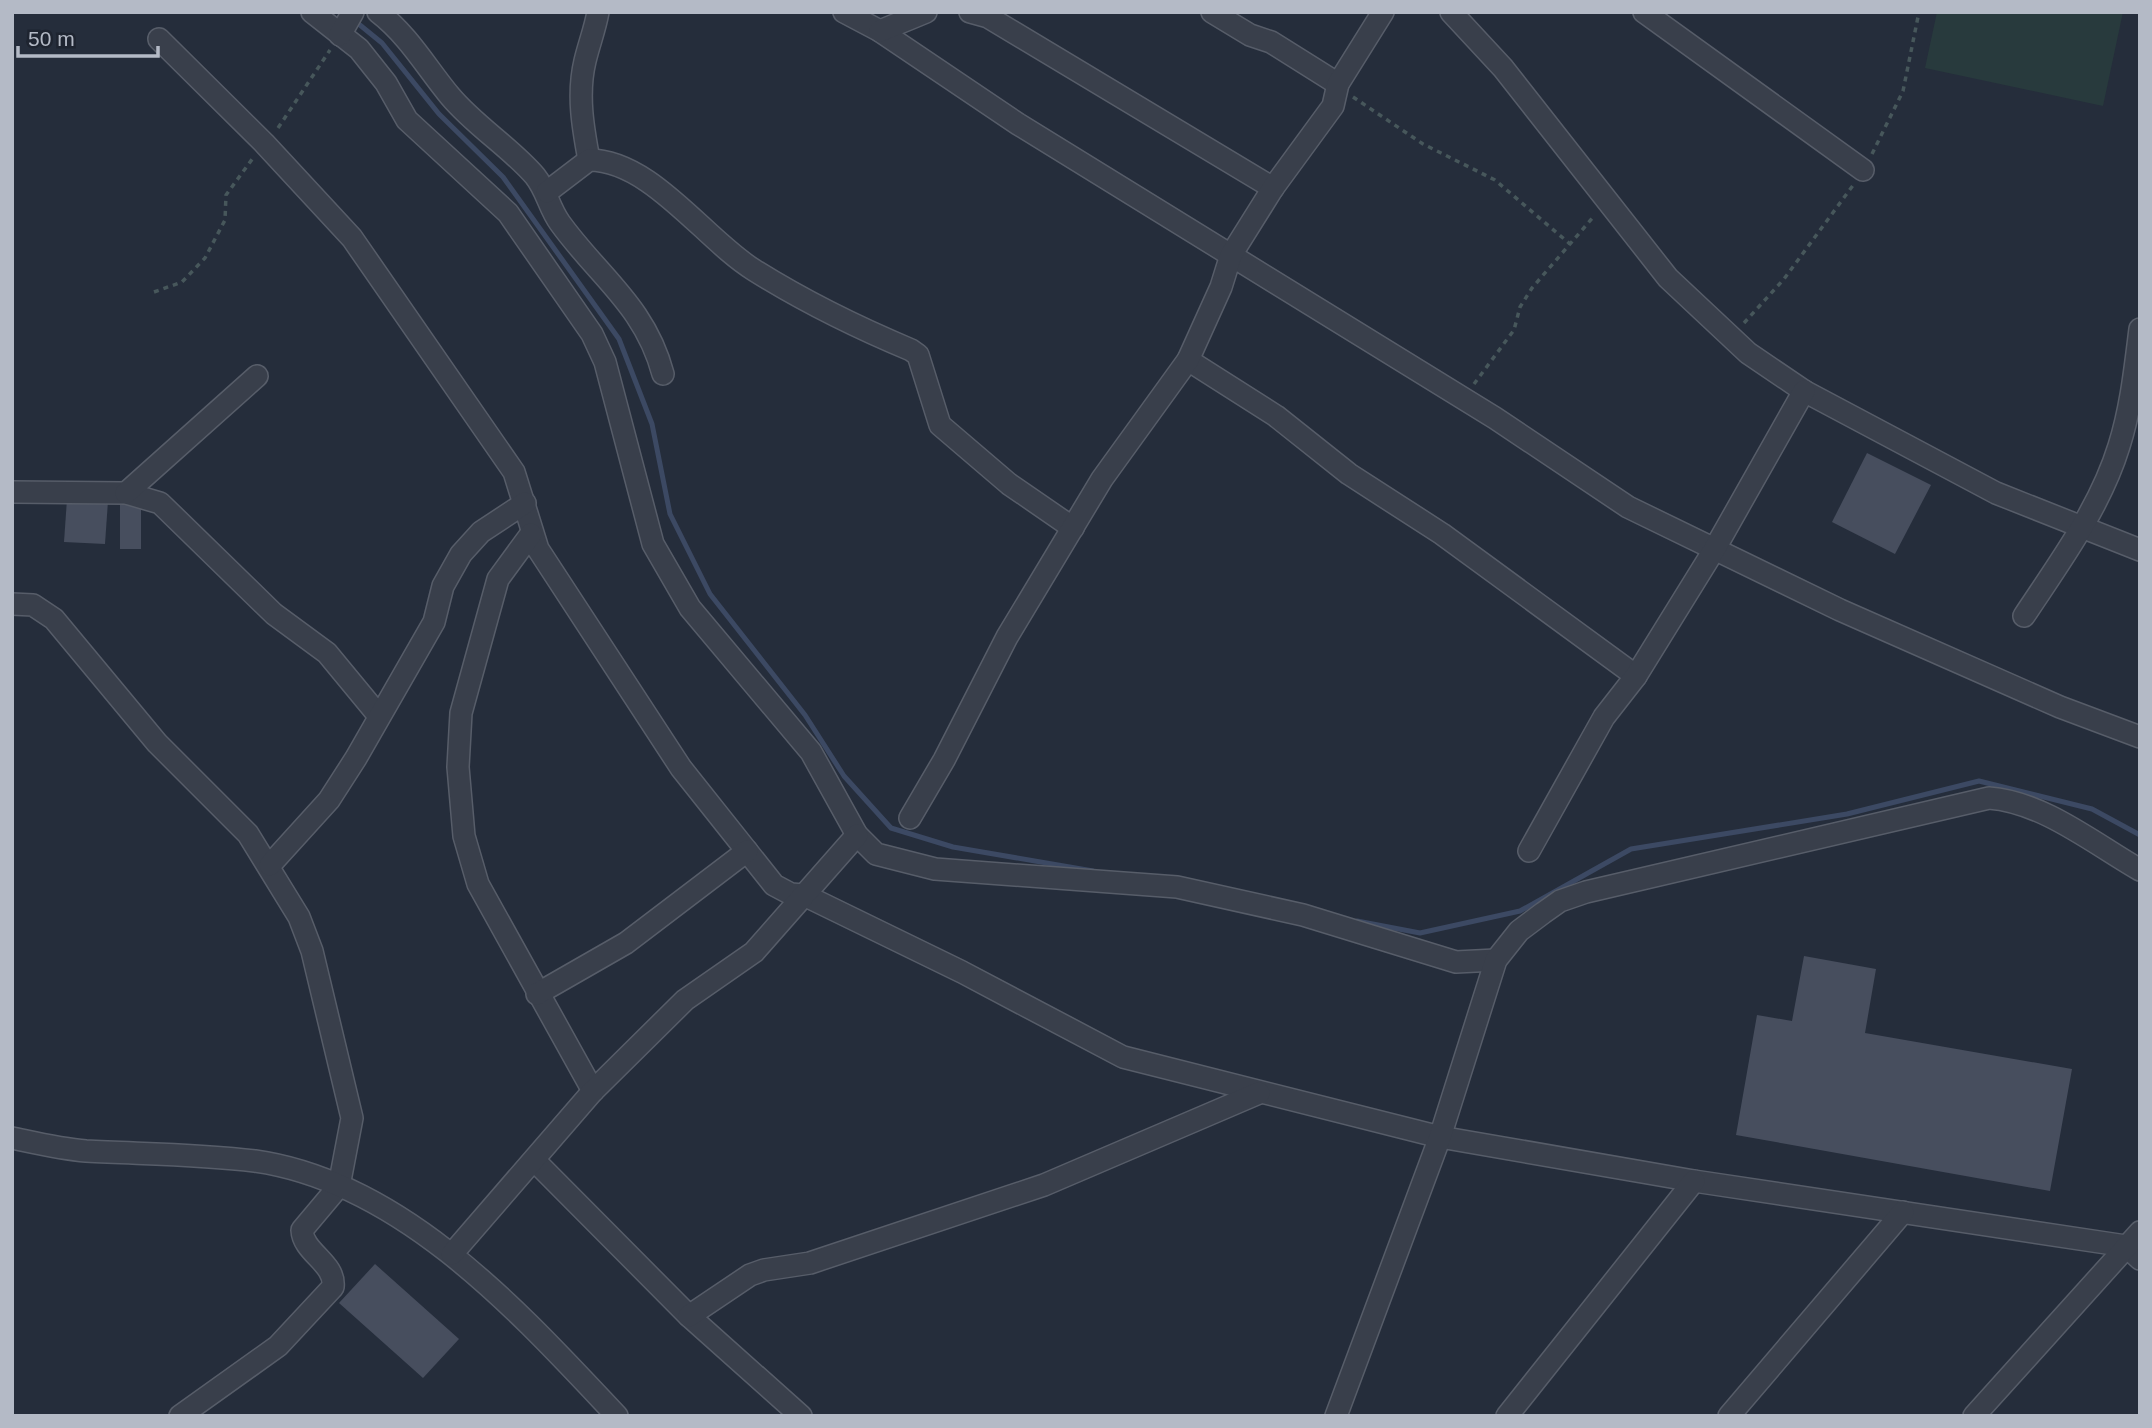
<svg xmlns="http://www.w3.org/2000/svg" width="2152" height="1428" font-family="Helvetica,sans-serif">
	<style>
		.green { fill: #283a3d }
		.lines { fill: none; stroke-linecap: round; stroke-linejoin: round }
		.stream { stroke: #3c4963; stroke-width: 5 }
		.building { fill: #474e5e }
		.minor-casing { stroke: #575d69; stroke-width: 24 }
		.path { stroke: #47575b; stroke-width: 3.5; stroke-dasharray: 5 5; stroke-linecap: butt }
		.minor { stroke: #393f4b; stroke-width: 21 }
	</style>
	<rect width="100%" height="100%" fill="#252d3b"/>
	<path class="green" d="M1937,12H2123L2103,106L1925,68Z"/>
	<g class="lines">
		<g class="stream">
			<path d="M355,21L382,43L439,114L503,177L619,339L652,424L670,514L710,594L805,715L844,776L891,828L953,847L1093,871"/>
			<path d="M1357,921L1420,933L1520,911L1631,849L1847,814L1979,781L2092,809L2140,835"/>
		</g>
	</g>
	<g class="building">
		<path d="M1867,453L1931,485L1895,554L1832,522Z"/>
		<path d="M67,499L108,501L105,544L64,542Z"/>
		<rect x="120" y="505" width="21" height="44"/>
		<path d="M1804,956L1876,969L1865,1033L2072,1069L2050,1191L1736,1135L1757,1015L1792,1021Z"/>
		<path d="M375,1264L459,1339L423,1378L339,1303Z"/>
	</g>
	<g class="lines">
		<g class="minor-casing">
			<g id="minor">
				<path d="M312,12L359,49L386,83L407,120L508,213L592,334L605,362L653,544L690,608L811,752L857,835L876,854L935,869L1177,887L1303,915L1456,962L1496,960"/>
				<path d="M378,12C409,36 426,67 450,96C475,126 510,147 535,176C547,191 549,208 560,223C599,277 645,306 663,374"/>
				<path d="M844,12L880,31L1018,124L1495,418L1628,507L1840,610L2060,707L2140,737"/>
				<path d="M970,12L988,17L1273,188"/>
				<path d="M1212,12L1250,35L1271,42L1338,84"/>
				<path d="M1451,12L1503,68L1668,278L1748,353L1804,391L1996,493L2140,550"/>
				<path d="M1644,12L1863,170"/>
				<path d="M880,31L926,12"/>
				<path d="M340,35L353,12"/>
				<path d="M159,39L264,143L352,238L514,472L538,549L681,768L774,885L791,894L804,895L962,972L1123,1057L1440,1137L1694,1181L2126,1246L2140,1259"/>
				<path d="M589,160C583,128 577,94 585,61C589,44 595,29 598,12"/>
				<path d="M547,192L589,160C651,160 704,239 754,270C805,302 856,327 911,350L918,355L940,425L1009,484L1073,528"/>
				<path d="M1188,360L1276,416L1349,474L1442,534L1636,676"/>
				<path d="M12,492L126,493L160,503L274,614L327,653L379,716"/>
				<path d="M126,493L257,376"/>
				<path d="M531,534L498,579L461,713L458,767L464,836L478,884L593,1091"/>
				<path d="M12,604L33,605L54,619L157,743L248,834L299,917L312,951L352,1118L339,1186L302,1230C303,1253 336,1263 333,1287L278,1346L180,1416"/>
				<path d="M2024,616C2059,563 2100,508 2119,446C2131,408 2135,369 2140,329"/>
				<path d="M910,818L944,760L1007,637L1102,479L1188,360L1221,287L1231,255L1273,188L1333,106L1338,84L1383,12"/>
				<path d="M1529,851L1604,717L1636,676L1714,550L1804,391"/>
				<path d="M270,865L329,800L356,758L434,622L443,586L461,554L481,532L525,503"/>
				<path d="M537,994L626,943L747,851"/>
				<path d="M12,1138C36,1143 61,1149 86,1151C142,1154 199,1154 255,1161C403,1182 520,1313 617,1416"/>
				<path d="M535,1161L689,1316L801,1416"/>
				<path d="M452,1254L593,1091L685,1000L754,952L857,835"/>
				<path d="M689,1316L750,1275L764,1270L810,1263L1044,1185L1259,1093"/>
				<path d="M1336,1416L1440,1137L1496,960L1519,931L1543,913L1560,901L1586,892L1989,798C2043,802 2093,843 2140,870"/>
				<path d="M1507,1416L1694,1181"/>
				<path d="M1729,1416L1903,1212"/>
				<path d="M1974,1416L2140,1232"/>
			</g>
		</g>
		<g class="path">
			<path d="M1353,97L1423,144L1495,180L1570,244"/>
			<path d="M278,128L330,50"/>
			<path d="M1872,154L1903,91L1919,12"/>
			<path d="M154,292L182,282L205,258L225,220L226,195L253,158"/>
			<path d="M1744,323L1784,279L1854,184"/>
			<path d="M1474,384L1514,330L1520,307L1532,288L1595,215"/>
		</g>
		<use href="#minor" class="minor"/>
	</g>
	<rect width="2152" height="1428" fill="none" stroke="#b4bac6" stroke-width="28"/>
	<path d="M18 46v10h140v-10" fill="none" stroke="#b4bac6" stroke-width="3.5"/>
	<text x="28" y="46" font-size="21" fill="#b4bac6" stroke="#1e2430" stroke-width="5" paint-order="stroke">50 m</text>
</svg>
